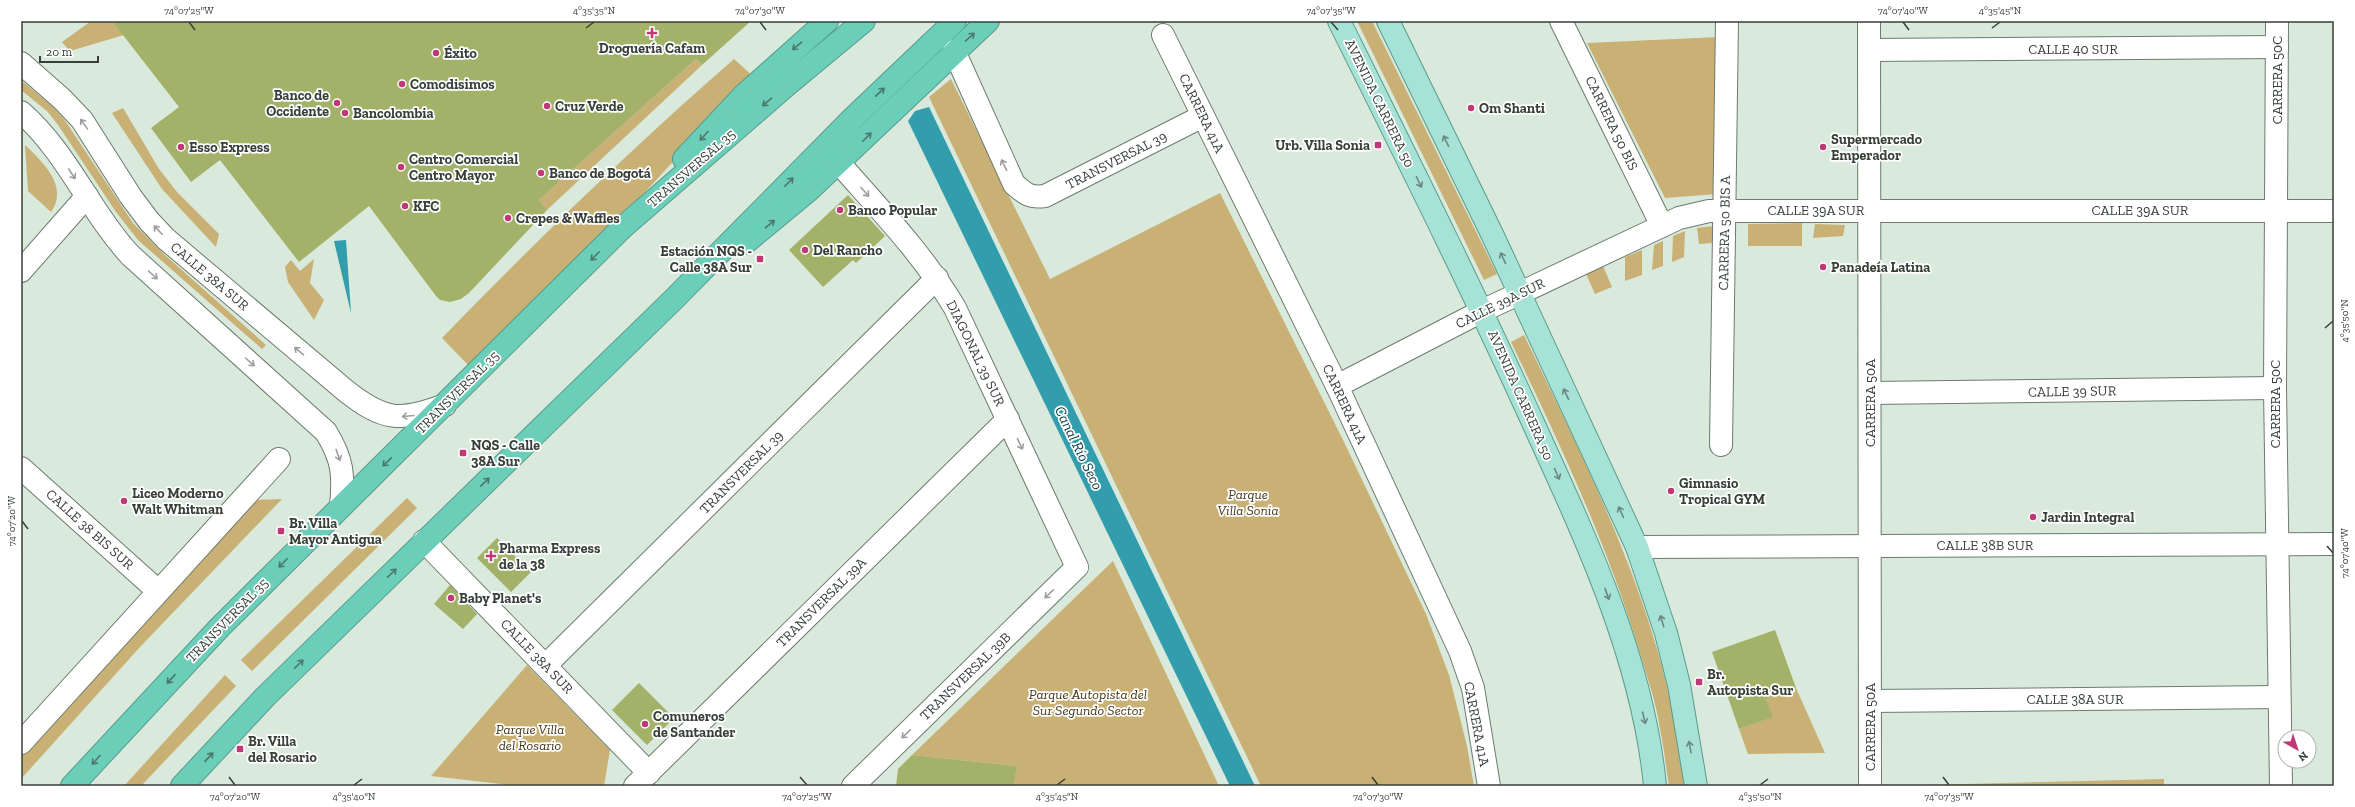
<svg xmlns="http://www.w3.org/2000/svg" width="2355" height="807" font-family="'Zilla Slab',serif">
	<style>
		.green { fill: #c9b075 }
		.water { fill: #329dac }
		.building { fill: #a3b169 }
		.lines { fill: none; stroke-linecap: round; stroke-linejoin: round }
		.minor-casing { stroke: #6d7b6e; stroke-width: 24 }
		.major-casing { stroke: #589c8c; stroke-width: 24 }
		.highway-casing { stroke: #589c8c; stroke-width: 24 }
		.minor { stroke: #fff; stroke-width: 22 }
		.major { stroke: #a6e2d5; stroke-width: 22 }
		.highway { stroke: #6aceb9; stroke-width: 22 }
		.oneway { stroke: #4c786c }
		.oneway2 { stroke: #9c9f9c }
		.oneway3 { stroke: #6a887f }
		.ticks { fill: none; stroke: #383f39; stroke-width: 1.5 }
		.poi-dot { fill: #c03875; stroke: #fff; stroke-width: 1.5 }
		.labels { text-anchor: middle; stroke-width: 3.5; stroke-linejoin: round; paint-order: stroke }
		.poi-label { font-size: 14px; font-weight: bold; fill: #383f39; stroke: #fff; text-anchor: start }
		.street-label { font-size: 14px; fill: #383f39; stroke: #fff }
		.park-label { font-size: 14px; font-style: italic; fill: #443818; stroke: #fff }
		.water-label { font-size: 15px; font-style: italic; fill: #0a3b42; stroke: #fff }
		.neatline { fill: none; stroke: #383f39; stroke-width: 1.5 }
		.ticks-label { font-size: 10px; text-anchor: middle; fill: #383f39 }
	</style>
	<rect width="100%" height="100%" fill="#d9e9db"/>
	<g class="green">
		<path d="M91,21H112L124,35L70,51L62,42Z"/>
		<path d="M1357,21H1372L1497,274L1484,280Z"/>
		<path d="M1719,37L1717,194L1665,198L1587,43Z"/>
		<path d="M696,59L702,65L547,210L539,200Z"/>
		<path d="M734,59L755,78L694,139L622,217L470,367L442,338C536,241 632,148 734,59Z"/>
		<path d="M951,79L1050,279L1220,193L1344,442L1426,614L1449,675L1467,746L1474,786H1261L929,97Z"/>
		<path d="M21,80L52,106L64,119L133,223L165,255L266,345L262,349L138,240L116,212L58,125L48,112L21,90Z"/>
		<path d="M123,108L159,169L177,192L219,234L216,247L162,189L112,113Z"/>
		<path d="M25,145C43,162 69,187 51,212L28,191Z"/>
		<path d="M1802,223V246H1748V224Z"/>
		<path d="M1815,224L1845,225L1843,236L1813,238Z"/>
		<path d="M1713,226L1712,243L1699,244L1697,228Z"/>
		<path d="M1685,231L1684,257L1672,262L1673,236Z"/>
		<path d="M1663,241V266L1652,270L1654,245Z"/>
		<path d="M1642,250V275L1625,281V257Z"/>
		<path d="M314,259L310,283L324,300L314,320L288,282L285,267L291,260L300,271Z"/>
		<path d="M1603,266L1612,287L1595,294L1586,274Z"/>
		<path d="M1524,335C1593,478 1669,626 1684,786H1669C1666,767 1664,748 1660,729C1656,701 1646,674 1638,647C1606,541 1559,442 1511,342Z"/>
		<path d="M407,498L417,508L252,671L241,660Z"/>
		<path d="M282,499L140,647L21,779V749L252,500Z"/>
		<path d="M1113,561L1219,786H1014L1017,766L912,755Z"/>
		<path d="M527,665L610,750L604,786H518L431,776Z"/>
		<path d="M225,675L236,686L141,786H124Z"/>
		<path d="M1796,688L1825,753L1748,754L1739,729L1772,717L1766,699Z"/>
		<path d="M2164,779V786H1887Z"/>
	</g>
	<g class="water">
		<path d="M929,107L1255,786H1230L908,121L915,111Z"/>
		<path d="M346,240L351,313L334,241Z"/>
	</g>
	<g class="building">
		<path d="M112,21H751L702,65L696,59L539,200L547,210L469,293L461,299L450,302L440,300L436,296L369,206L299,262L220,160L191,182L151,128L179,107Z"/>
		<path d="M848,195L885,236L856,263L853,260L823,287L789,250Z"/>
		<path d="M497,538L531,572L511,592L477,558Z"/>
		<path d="M450,585L477,614L463,629L434,604Z"/>
		<path d="M1775,630L1796,688L1766,699L1773,717L1739,729L1712,652Z"/>
		<path d="M639,683L674,718L647,745L612,710Z"/>
		<path d="M912,755L1017,766L1014,786H896L898,769Z"/>
	</g>
	<g class="lines">
		<g class="minor-casing">
			<g id="minor">
				<path d="M1561,21L1662,226"/>
				<path d="M1869,21L1870,786"/>
				<path d="M2277,21L2275,388L2281,786"/>
				<path d="M1163,35L1337,386L1460,651L1473,688L1489,786"/>
				<path d="M1869,50L2277,47"/>
				<path d="M954,51L1014,184C1025,194 1030,198 1045,196L1203,116"/>
				<path d="M21,63L62,99L82,120L131,197L149,221L166,239L346,391C384,421 400,422 445,405"/>
				<path d="M21,112C67,152 89,210 130,255L326,432C343,460 344,475 341,506"/>
				<path d="M839,163C880,210 923,254 955,308L1077,567L853,786"/>
				<path d="M21,271L87,196"/>
				<path d="M1337,386L1482,311L1662,226L1679,218L1709,211H2334"/>
				<path d="M1870,393L2275,388"/>
				<path d="M1721,445L1727,21"/>
				<path d="M21,468L158,591"/>
				<path d="M424,541L649,773"/>
				<path d="M1637,547L2334,544"/>
				<path d="M546,665L937,278"/>
				<path d="M1870,701L2279,697"/>
				<path d="M21,743L279,459"/>
				<path d="M635,786L1008,419"/>
			</g>
		</g>
		<g class="major-casing">
			<g id="major">
				<path d="M1339,21C1406,156 1473,290 1535,427C1587,541 1643,660 1655,786"/>
				<path d="M1388,21L1493,236L1637,547L1666,633L1679,685L1696,786"/>
			</g>
		</g>
		<g class="highway-casing">
			<g id="highway">
				<path d="M684,159L744,95L827,21"/>
				<path d="M745,243L808,191L988,21"/>
				<path d="M72,786L220,627L622,228L787,85L864,21"/>
				<path d="M182,786L265,697L673,300L852,119L955,21"/>
			</g>
		</g>
		<use href="#minor" class="minor"/>
		<use href="#major" class="major"/>
		<use href="#highway" class="highway"/>
	</g>
	<defs><path id="oneway-shaft" d="M-6 0H5M1.5-3L5.5 0L1.5 3" fill="none" stroke-width="1.6" stroke-linecap="round" stroke-linejoin="round"/></defs>
	<g class="oneway">
		<use href="#oneway-shaft" transform="translate(970 37) rotate(-42)"/>
		<use href="#oneway-shaft" transform="translate(797 46) rotate(140)"/>
		<use href="#oneway-shaft" transform="translate(880 92) rotate(-43)"/>
		<use href="#oneway-shaft" transform="translate(767 102) rotate(139)"/>
		<use href="#oneway-shaft" transform="translate(704 136) rotate(132)"/>
		<use href="#oneway-shaft" transform="translate(867 137) rotate(-45)"/>
		<use href="#oneway-shaft" transform="translate(789 182) rotate(-45)"/>
		<use href="#oneway-shaft" transform="translate(770 224) rotate(-39)"/>
		<use href="#oneway-shaft" transform="translate(595 256) rotate(135)"/>
		<use href="#oneway-shaft" transform="translate(387 462) rotate(136)"/>
		<use href="#oneway-shaft" transform="translate(485 482) rotate(-44)"/>
		<use href="#oneway-shaft" transform="translate(283 563) rotate(135)"/>
		<use href="#oneway-shaft" transform="translate(392 573) rotate(-44)"/>
		<use href="#oneway-shaft" transform="translate(299 664) rotate(-44)"/>
		<use href="#oneway-shaft" transform="translate(171 679) rotate(133)"/>
		<use href="#oneway-shaft" transform="translate(209 757) rotate(-47)"/>
		<use href="#oneway-shaft" transform="translate(96 760) rotate(132)"/>
	</g>
	<g class="oneway2">
		<use href="#oneway-shaft" transform="translate(84 124) rotate(-126)"/>
		<use href="#oneway-shaft" transform="translate(1004 165) rotate(-116)"/>
		<use href="#oneway-shaft" transform="translate(72 174) rotate(57)"/>
		<use href="#oneway-shaft" transform="translate(865 192) rotate(49)"/>
		<use href="#oneway-shaft" transform="translate(158 230) rotate(-134)"/>
		<use href="#oneway-shaft" transform="translate(153 275) rotate(42)"/>
		<use href="#oneway-shaft" transform="translate(299 351) rotate(-140)"/>
		<use href="#oneway-shaft" transform="translate(250 362) rotate(42)"/>
		<use href="#oneway-shaft" transform="translate(408 416) rotate(175)"/>
		<use href="#oneway-shaft" transform="translate(1020 444) rotate(64)"/>
		<use href="#oneway-shaft" transform="translate(338 455) rotate(71)"/>
		<use href="#oneway-shaft" transform="translate(1049 594) rotate(136)"/>
		<use href="#oneway-shaft" transform="translate(906 734) rotate(136)"/>
	</g>
	<g class="oneway3">
		<use href="#oneway-shaft" transform="translate(1446 141) rotate(-116)"/>
		<use href="#oneway-shaft" transform="translate(1419 182) rotate(64)"/>
		<use href="#oneway-shaft" transform="translate(1503 258) rotate(-115)"/>
		<use href="#oneway-shaft" transform="translate(1566 394) rotate(-115)"/>
		<use href="#oneway-shaft" transform="translate(1557 474) rotate(66)"/>
		<use href="#oneway-shaft" transform="translate(1621 512) rotate(-114)"/>
		<use href="#oneway-shaft" transform="translate(1607 594) rotate(70)"/>
		<use href="#oneway-shaft" transform="translate(1662 621) rotate(-107)"/>
		<use href="#oneway-shaft" transform="translate(1644 718) rotate(76)"/>
		<use href="#oneway-shaft" transform="translate(1690 747) rotate(-100)"/>
	</g>
	<path class="ticks" d="M189,22L195,30M760,22L766,30M1331,22L1338,30M1903,22L1909,30M586,28L594,22M1992,28L2000,22M2325,328L2333,321M22,521L28,529M2327,546L2333,553M229,777L235,785M800,777L807,785M1372,777L1378,785M1943,777L1949,785M354,785L362,779M1057,785L1065,779M1760,785L1768,779"/>
	<g class="poi-dot">
		<path d="M650 27h4v4h4v4h-4v4h-4v-4h-4v-4h4z"/>
		<circle cx="436" cy="53" r="4"/>
		<circle cx="402" cy="84" r="4"/>
		<circle cx="337" cy="103" r="4"/>
		<circle cx="547" cy="106" r="4"/>
		<circle cx="1471" cy="108" r="4"/>
		<circle cx="345" cy="113" r="4"/>
		<rect x="1374" y="141" width="8" height="8" rx="2"/>
		<circle cx="181" cy="147" r="4"/>
		<circle cx="1823" cy="147" r="4"/>
		<circle cx="401" cy="167" r="4"/>
		<circle cx="541" cy="173" r="4"/>
		<circle cx="405" cy="206" r="4"/>
		<circle cx="840" cy="210" r="4"/>
		<circle cx="508" cy="218" r="4"/>
		<circle cx="805" cy="250" r="4"/>
		<rect x="756" y="255" width="8" height="8" rx="2"/>
		<circle cx="1823" cy="267" r="4"/>
		<rect x="459" y="449" width="8" height="8" rx="2"/>
		<circle cx="1671" cy="491" r="4"/>
		<circle cx="124" cy="501" r="4"/>
		<circle cx="2033" cy="517" r="4"/>
		<rect x="277" y="527" width="8" height="8" rx="2"/>
		<path d="M489 550h4v4h4v4h-4v4h-4v-4h-4v-4h4z"/>
		<circle cx="451" cy="598" r="4"/>
		<rect x="1695" y="678" width="8" height="8" rx="2"/>
		<circle cx="645" cy="724" r="4"/>
		<rect x="236" y="745" width="8" height="8" rx="2"/>
	</g>
	<g class="labels">
		<g class="poi-label">
			<text x="652" y="53" text-anchor="middle">Droguería Cafam</text>
			<text x="444" y="58">Éxito</text>
			<text x="410" y="89">Comodisimos</text>
			<text x="329" y="100" text-anchor="end">Banco de<tspan x="329" dy="16">Occidente</tspan></text>
			<text x="555" y="111">Cruz Verde</text>
			<text x="1479" y="113">Om Shanti</text>
			<text x="353" y="118">Bancolombia</text>
			<text x="1831" y="144">Supermercado<tspan x="1831" dy="16">Emperador</tspan></text>
			<text x="1370" y="150" text-anchor="end">Urb. Villa Sonia</text>
			<text x="189" y="152">Esso Express</text>
			<text x="409" y="164">Centro Comercial<tspan x="409" dy="16">Centro Mayor</tspan></text>
			<text x="549" y="178">Banco de Bogotá</text>
			<text x="413" y="211">KFC</text>
			<text x="848" y="215">Banco Popular</text>
			<text x="516" y="223">Crepes &amp; Waffles</text>
			<text x="813" y="255">Del Rancho</text>
			<text x="752" y="256" text-anchor="end">Estación NQS -<tspan x="752" dy="16">Calle 38A Sur</tspan></text>
			<text x="1831" y="272">Panadeía Latina</text>
			<text x="471" y="450">NQS - Calle<tspan x="471" dy="16">38A Sur</tspan></text>
			<text x="1679" y="488">Gimnasio<tspan x="1679" dy="16">Tropical GYM</tspan></text>
			<text x="132" y="498">Liceo Moderno<tspan x="132" dy="16">Walt Whitman</tspan></text>
			<text x="2041" y="522">Jardin Integral</text>
			<text x="289" y="528">Br. Villa<tspan x="289" dy="16">Mayor Antigua</tspan></text>
			<text x="499" y="553">Pharma Express<tspan x="499" dy="16">de la 38</tspan></text>
			<text x="459" y="603">Baby Planet's</text>
			<text x="1707" y="679">Br.<tspan x="1707" dy="16">Autopista Sur</tspan></text>
			<text x="653" y="721">Comuneros<tspan x="653" dy="16">de Santander</tspan></text>
			<text x="248" y="746">Br. Villa<tspan x="248" dy="16">del Rosario</tspan></text>
		</g>
		<g class="street-label">
			<text x="2073" y="54">CALLE 40 SUR</text>
			<text transform="translate(2277 80) rotate(-90)" y="5">CARRERA 50C</text>
			<text transform="translate(1380 103) rotate(64)" y="5">AVENIDA CARRERA 50</text>
			<text transform="translate(1202 113) rotate(64)" y="5">CARRERA 41A</text>
			<text transform="translate(1612 123) rotate(64)" y="5">CARRERA 50 BIS</text>
			<text transform="translate(1116 160) rotate(-27)" y="5">TRANSVERSAL 39</text>
			<text transform="translate(691 168) rotate(-41)" y="5">TRANSVERSAL 35</text>
			<text x="1816" y="215">CALLE 39A SUR</text>
			<text x="2140" y="215">CALLE 39A SUR</text>
			<text transform="translate(1724 233) rotate(-89)" y="5">CARRERA 50 BIS A</text>
			<text transform="translate(210 276) rotate(40)" y="5">CALLE 38A SUR</text>
			<text transform="translate(1500 303) rotate(-26)" y="5">CALLE 39A SUR</text>
			<text transform="translate(976 353) rotate(64)" y="5">DIAGONAL 39 SUR</text>
			<text transform="translate(2072 391) rotate(-1)" y="5">CALLE 39 SUR</text>
			<text transform="translate(457 392) rotate(-45)" y="5">TRANSVERSAL 35</text>
			<text transform="translate(1521 395) rotate(66)" y="5">AVENIDA CARRERA 50</text>
			<text transform="translate(1870 403) rotate(-90)" y="5">CARRERA 50A</text>
			<text transform="translate(1345 404) rotate(65)" y="5">CARRERA 41A</text>
			<text transform="translate(2275 404) rotate(-90)" y="5">CARRERA 50C</text>
			<text transform="translate(741 472) rotate(-45)" y="5">TRANSVERSAL 39</text>
			<text transform="translate(90 529) rotate(42)" y="5">CALLE 38 BIS SUR</text>
			<text x="1985" y="550">CALLE 38B SUR</text>
			<text transform="translate(821 602) rotate(-45)" y="5">TRANSVERSAL 39A</text>
			<text transform="translate(227 620) rotate(-46)" y="5">TRANSVERSAL 35</text>
			<text transform="translate(537 656) rotate(46)" y="5">CALLE 38A SUR</text>
			<text transform="translate(965 676) rotate(-44)" y="5">TRANSVERSAL 39B</text>
			<text x="2075" y="704">CALLE 38A SUR</text>
			<text transform="translate(1477 724) rotate(79)" y="5">CARRERA 41A</text>
			<text transform="translate(1870 727) rotate(-90)" y="5">CARRERA 50A</text>
		</g>
		<g class="park-label">
			<text x="1248" y="499">Parque<tspan x="1248" dy="16">Villa Sonia</tspan></text>
			<text x="1088" y="699">Parque Autopista del<tspan x="1088" dy="16">Sur Segundo Sector</tspan></text>
			<text x="530" y="734">Parque Villa<tspan x="530" dy="16">del Rosario</tspan></text>
		</g>
		<g class="water-label">
			<text transform="translate(1079 448) rotate(64)" y="5">Canal Río Seco</text>
		</g>
	</g>
	<rect width="2355" height="807" fill="none" stroke="#ffffff" stroke-width="44"/>
	<g transform="translate(2297 749) rotate(141)"><circle r="19" fill="#ffffff" stroke="#afb2b0"/>
	<path d="M0-3L7 15L0 10L-7 15Z" fill="#c03875"/>
	<text y="-6" font-size="11" font-weight="bold" text-anchor="middle" fill="#383f39">N</text>
	</g>
	<path d="M40 56v6h58v-6" fill="none" stroke="#383f39" stroke-width="2"/>
	<text x="46" y="56" font-size="12" fill="#383f39" stroke="#ffffff" stroke-width="3" paint-order="stroke">20 m</text>
	<rect x="22" y="22" width="2311" height="763" class="neatline"/>
	<g class="ticks-label">
		<text x="189" y="14">74°07'25"W</text>
		<text x="594" y="14">4°35'35"N</text>
		<text x="760" y="14">74°07'30"W</text>
		<text x="1331" y="14">74°07'35"W</text>
		<text x="1903" y="14">74°07'40"W</text>
		<text x="2000" y="14">4°35'45"N</text>
		<text transform="translate(2344 321) rotate(-90)" y="4">4°35'50"N</text>
		<text transform="translate(11 521) rotate(-90)" y="4">74°07'20"W</text>
		<text transform="translate(2344 553) rotate(-90)" y="4">74°07'40"W</text>
		<text x="235" y="800">74°07'20"W</text>
		<text x="354" y="800">4°35'40"N</text>
		<text x="807" y="800">74°07'25"W</text>
		<text x="1057" y="800">4°35'45"N</text>
		<text x="1378" y="800">74°07'30"W</text>
		<text x="1760" y="800">4°35'50"N</text>
		<text x="1949" y="800">74°07'35"W</text>
	</g>
</svg>
